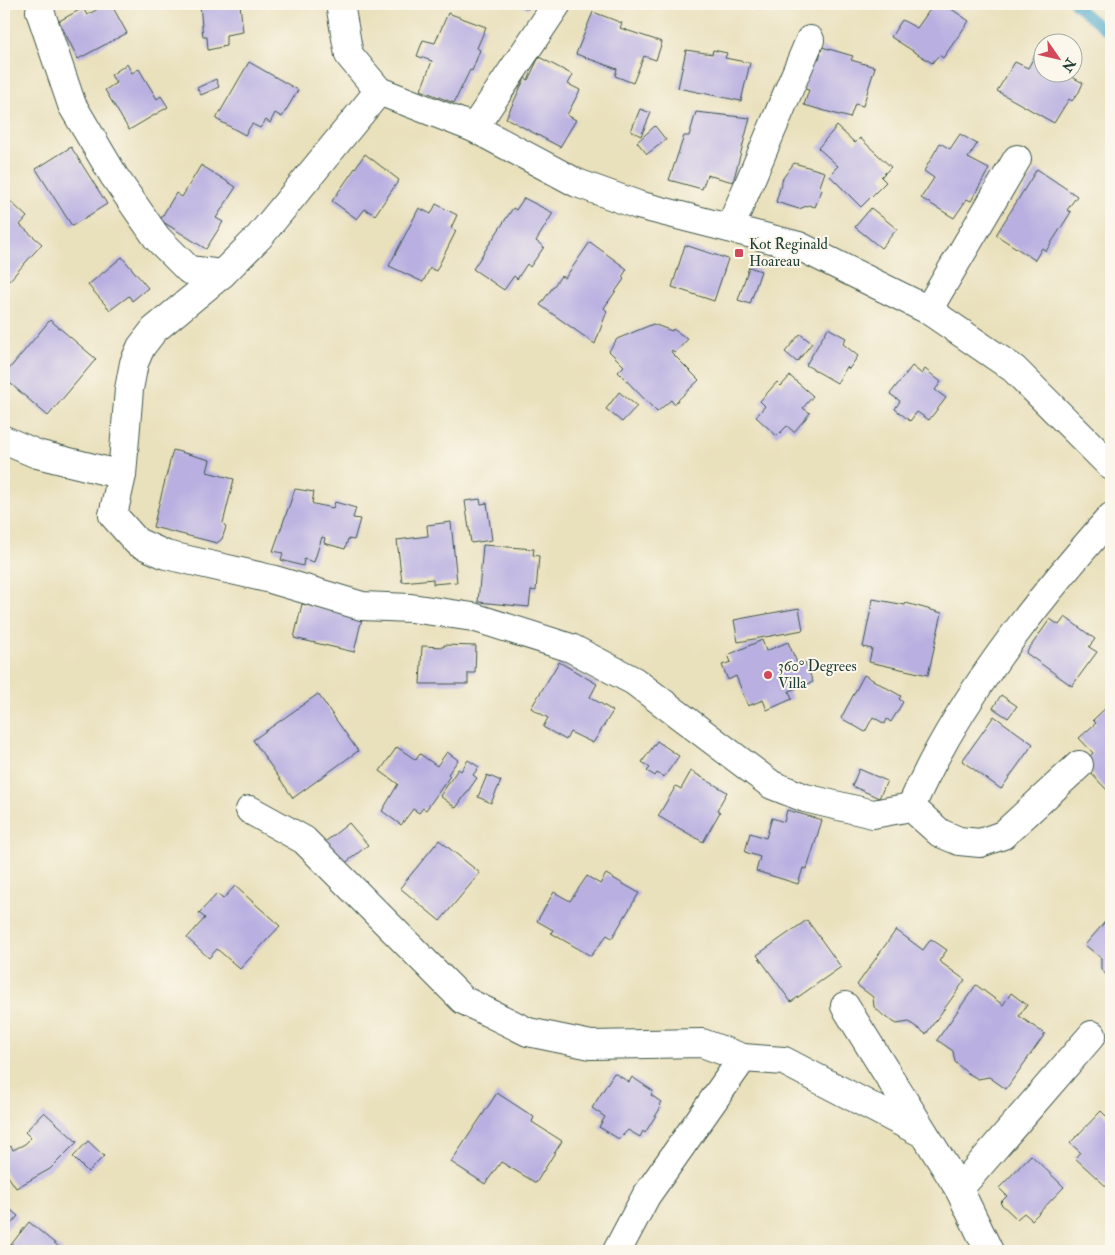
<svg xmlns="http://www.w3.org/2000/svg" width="1115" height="1255" font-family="'IM FELL Double Pica',serif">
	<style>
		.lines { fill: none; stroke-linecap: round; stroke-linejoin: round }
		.stream { stroke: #4ba7c9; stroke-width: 9 }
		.building { fill: #b9b0e1 }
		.minor-casing { stroke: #3d5548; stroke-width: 30 }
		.minor { stroke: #fff; stroke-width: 28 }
		.poi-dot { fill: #d1495b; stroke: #fbf7ec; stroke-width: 2 }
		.labels { text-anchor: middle; stroke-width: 4; stroke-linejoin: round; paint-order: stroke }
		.poi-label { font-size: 15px; fill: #1f3d34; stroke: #fbf7ec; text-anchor: start }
	</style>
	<rect width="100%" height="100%" fill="#fbf7ec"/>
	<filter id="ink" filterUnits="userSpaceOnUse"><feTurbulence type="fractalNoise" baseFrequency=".02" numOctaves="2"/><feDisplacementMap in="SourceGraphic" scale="10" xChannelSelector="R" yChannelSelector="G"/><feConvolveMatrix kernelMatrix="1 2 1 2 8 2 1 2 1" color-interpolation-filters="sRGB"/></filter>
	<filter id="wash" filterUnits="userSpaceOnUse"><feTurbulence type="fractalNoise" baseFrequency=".0096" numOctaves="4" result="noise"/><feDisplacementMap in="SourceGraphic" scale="20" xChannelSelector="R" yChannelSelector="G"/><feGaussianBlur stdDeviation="1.12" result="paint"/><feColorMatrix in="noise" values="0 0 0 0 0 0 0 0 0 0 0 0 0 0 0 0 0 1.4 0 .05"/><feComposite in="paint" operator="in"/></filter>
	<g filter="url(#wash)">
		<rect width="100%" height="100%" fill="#e9e0bc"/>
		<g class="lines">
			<path class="stream" d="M1074,4L1111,35"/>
		</g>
		<g id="blocks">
			<g class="building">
				<path d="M107,4H111L127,33L78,59L59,21L83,8L87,15Z"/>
				<path d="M200,4H240L243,32L226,35V46L208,50L207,37H203Z"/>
				<path d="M517,4H531L528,9Z"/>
				<path d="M734,4H761L760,9Z"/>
				<path d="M934,4H944L969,21L943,58L939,55L932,63L891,37L902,20L917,28Z"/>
				<path d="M593,12L622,23L620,28L662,42L656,60L644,56L633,83L615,76L617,69L576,54Z"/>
				<path d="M448,13L486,27L477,48L480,50L472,71L470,70L454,103L421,90L432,61L417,56L423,40L435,43Z"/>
				<path d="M1042,42V72H1072L1074,74L1072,77L1083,83L1079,92L1072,101L1069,99L1054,123L997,91L1015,62L1028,68Z"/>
				<path d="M822,47L853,56L851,60L875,67L863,106L855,104L850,118L804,105L809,90L794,87L805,56L819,59Z"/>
				<path d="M686,50L712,54L713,50L727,53L725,58L750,63L741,101L678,88Z"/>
				<path d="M539,57L573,75L568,84L580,90L567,115L576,120L560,147L506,118L525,78L528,80Z"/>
				<path d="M249,62L298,90L282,117L275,113L270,123L266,120L260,128L252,124L245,135L216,119Z"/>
				<path d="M127,64L132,73L139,69L157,99L161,96L168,107L129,130L105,90L116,83L111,75Z"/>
				<path d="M216,79L219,87L201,95L197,88Z"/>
				<path d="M640,109L651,113L641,136L631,131Z"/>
				<path d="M696,112L750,118L733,182L707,175L702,189L669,180L684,136H689Z"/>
				<path d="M655,126L666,140L647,154L637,142Z"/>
				<path d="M837,126L855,143L860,138L891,167L881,177L886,182L861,207L829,175L838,166L818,148Z"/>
				<path d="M960,134L977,144L968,158L989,169L971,201L967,199L954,218L921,198L934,178L924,171L940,143L950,149Z"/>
				<path d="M71,147L107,204L72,226L36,169Z"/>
				<path d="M365,154L399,180L375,215L365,209L357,219L332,201Z"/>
				<path d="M794,163L825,172L819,189L822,190L815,207L809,205L799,209L776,202L783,178Z"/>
				<path d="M201,165L236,187L216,218L223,222L206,249L160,220L176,193L182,197Z"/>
				<path d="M1037,169L1077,196L1067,210L1071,212L1046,251L1042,248L1035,260L996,235Z"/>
				<path d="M524,198L553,213L536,241L544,247L530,267L527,264L517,279L514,276L504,290L473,269L513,208L516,210Z"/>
				<path d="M9,200L27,217L20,225L42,244L9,281L4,276V203Z"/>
				<path d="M436,204L457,215L451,228L456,231L436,271L430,268L423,282L389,266L419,208L431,214Z"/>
				<path d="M871,208L897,229L881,248L855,227Z"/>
				<path d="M590,242L627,269L622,277L624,279L604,308L607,311L595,344L540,305L561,276L565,278Z"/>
				<path d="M685,245L728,259L714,301L672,287Z"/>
				<path d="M122,257L148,288L132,301L129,296L110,310L88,285Z"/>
				<path d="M749,267L761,271L750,304L738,300Z"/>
				<path d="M50,320L96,359L48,416L4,378V375Z"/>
				<path d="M653,324L672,331L673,329L688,339L675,353L672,350L671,352L699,380L674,404L671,400L657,412L618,372L624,366L609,351L617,339Z"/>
				<path d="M828,328L846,338L843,344L858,356L849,369L847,367L837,383L806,365Z"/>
				<path d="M800,334L812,343L797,362L785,352Z"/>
				<path d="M912,366L922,374L925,369L941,382L935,390L946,398L929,420L917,412L910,421L895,409L900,401L890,394Z"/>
				<path d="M790,376L813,396L803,408L810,413L794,432L787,426L777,436L756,417L765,406L760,401L777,382L781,386Z"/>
				<path d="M619,392L637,406L622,422L606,409Z"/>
				<path d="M173,450L210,460L207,472L234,479L223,523L226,527L222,539L217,543L153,527Z"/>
				<path d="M295,489L314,492L312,503L314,504L333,508L335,502L356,508L353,518L360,519L354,540L348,539L345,549L324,543L325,538L322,537L314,562L304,559L303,566L281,560L283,553L273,551Z"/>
				<path d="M480,499L481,504L487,503L492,540L471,543L465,501Z"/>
				<path d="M451,522L457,582L433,584V579L402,582L397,540L428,536L427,525Z"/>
				<path d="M483,545L534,549L533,555L539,556L536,591L531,590L529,607L478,602Z"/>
				<path d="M873,599L905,605L906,603L942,613L928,675L869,662L872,649L863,647Z"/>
				<path d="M302,604L362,618L354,652L294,638Z"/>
				<path d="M799,608L803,630L738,642L734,620Z"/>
				<path d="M1065,617L1095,639L1089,647L1097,652L1072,686L1026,653L1050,619L1059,625Z"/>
				<path d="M762,640L766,651L788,642L798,665L805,662L813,682L789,691L792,699L767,710L763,700L748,706L736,676L728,680L722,665L731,662L728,655Z"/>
				<path d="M444,645L476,646L475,673H468V684H420L422,646L444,647Z"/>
				<path d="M559,662L597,684L590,697L613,711L593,743L570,732L566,740L543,727L548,718L531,708Z"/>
				<path d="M864,675L901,696L899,699L903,702L891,722L887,719L885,724L873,717L865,732L841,718Z"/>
				<path d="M318,694L358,751L293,798L253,740Z"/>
				<path d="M1001,695L1017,706L1008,718L993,708Z"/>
				<path d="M1110,704L1111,786L1107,790L1082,764L1093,753L1079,738L1096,723L1093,720Z"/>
				<path d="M994,716L1033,744L1001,789L962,761Z"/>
				<path d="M657,741L679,756L664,777L657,773L655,776L647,771L650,768L642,762Z"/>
				<path d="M397,747L416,760L420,754L437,766L447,752L458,760L448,774L450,776L426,810L423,808L419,813L413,809L401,825L382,811L398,784L380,771Z"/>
				<path d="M468,760L479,767L473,775L477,778L456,808L440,796L458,769L461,771Z"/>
				<path d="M859,769L887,781L879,798L852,786Z"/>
				<path d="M691,771L727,792L717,810L720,812L703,842L658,816L676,786L681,789Z"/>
				<path d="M487,775L501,781L491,803L478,797Z"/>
				<path d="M787,810L822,820L807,869L803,868L798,884L756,871L760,857L745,852L750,833L766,838L772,818L784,822Z"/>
				<path d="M349,823L368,845L343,865L325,842Z"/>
				<path d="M439,840L480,873L440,921L400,888Z"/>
				<path d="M606,874L639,893L612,938L607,935L591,956L551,933L553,930L537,921L554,892L570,901L587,876L600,884Z"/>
				<path d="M235,886L280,926L240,969L217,949L209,958L187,938L205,918L199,913L217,894L223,899Z"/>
				<path d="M1111,915V980L1101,969V958L1085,945Z"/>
				<path d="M807,920L841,967L791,1002L757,955Z"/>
				<path d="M896,930L923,950L931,939L947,950L939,961L965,980L926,1034L909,1022L897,1024L885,1017L874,1007L873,997L857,985Z"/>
				<path d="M976,985L1003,1005L1011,993L1027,1005L1019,1016L1045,1034L1006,1089L989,1077L978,1079L966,1072L955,1062L953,1051L937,1040Z"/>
				<path d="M614,1073L629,1082L632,1077L653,1091L651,1095L661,1102L659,1105L661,1107L645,1133L643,1131L640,1137L628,1130L619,1139L599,1127L605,1117L592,1108Z"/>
				<path d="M497,1093L534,1117L532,1122L562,1141L536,1183L501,1162L485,1184L451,1162Z"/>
				<path d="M1101,1111L1111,1121L1110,1190L1075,1158L1080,1152L1070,1143Z"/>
				<path d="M44,1112L77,1142L50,1169L16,1188L4,1170V1151L11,1146L13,1150L25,1144L31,1138L25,1132Z"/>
				<path d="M88,1141L104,1156L88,1172L73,1157Z"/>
				<path d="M1031,1155L1064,1187L1032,1220L1024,1213L1017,1219L1000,1203L1007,1196L999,1188Z"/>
				<path d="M4,1204L18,1216L4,1232Z"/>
				<path d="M29,1222L64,1251H6Z"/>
			</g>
		</g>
	</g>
	<g filter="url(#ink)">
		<use href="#blocks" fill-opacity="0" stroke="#3d5548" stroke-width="1"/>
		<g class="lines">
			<g class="minor-casing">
				<g id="minor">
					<path d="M340,4L349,55L379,91L474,128L577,183L638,205L799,246L928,310L1014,369L1111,466"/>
					<path d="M40,11L72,105L114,176L157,238L189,270L222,274L259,237L379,91"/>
					<path d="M474,128L557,4"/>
					<path d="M730,228L810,40"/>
					<path d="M222,274L154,330L141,347L134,363L129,389L122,475L113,515L137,542L166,555L271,579L362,606L411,608L473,617L571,648L634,681L772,785L805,798L873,814L911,807"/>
					<path d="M928,310L1017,159"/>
					<path d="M4,440L37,454L122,475"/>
					<path d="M911,807C957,701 1035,603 1111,517"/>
					<path d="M911,807L940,833L959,841L980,843L1003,835L1079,765"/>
					<path d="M250,810L304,840L463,1000L528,1032L591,1045L702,1043L743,1058L784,1061L924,1134"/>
					<path d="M845,1006L959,1189L989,1251"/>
					<path d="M959,1189L1092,1035"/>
					<path d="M617,1251L646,1196L743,1058"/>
				</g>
			</g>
			<use href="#minor" class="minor"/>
		</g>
	</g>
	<g class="poi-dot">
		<rect x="734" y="248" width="10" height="10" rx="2.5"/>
		<circle cx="768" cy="675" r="5"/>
	</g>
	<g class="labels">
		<g class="poi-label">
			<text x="749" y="249">Kot Reginald<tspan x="749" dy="17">Hoareau</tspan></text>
			<text x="778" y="671">360° Degrees<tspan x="778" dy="17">Villa</tspan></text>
		</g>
	</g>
	<rect width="1115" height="1255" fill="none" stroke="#fbf7ec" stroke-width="20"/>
	<g transform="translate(1058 58) rotate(124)"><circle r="24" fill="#fbf7ec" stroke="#a3ada2"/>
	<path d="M0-4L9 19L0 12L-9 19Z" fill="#d1495b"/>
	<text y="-8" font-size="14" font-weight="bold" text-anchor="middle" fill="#1f3d34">N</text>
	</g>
</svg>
